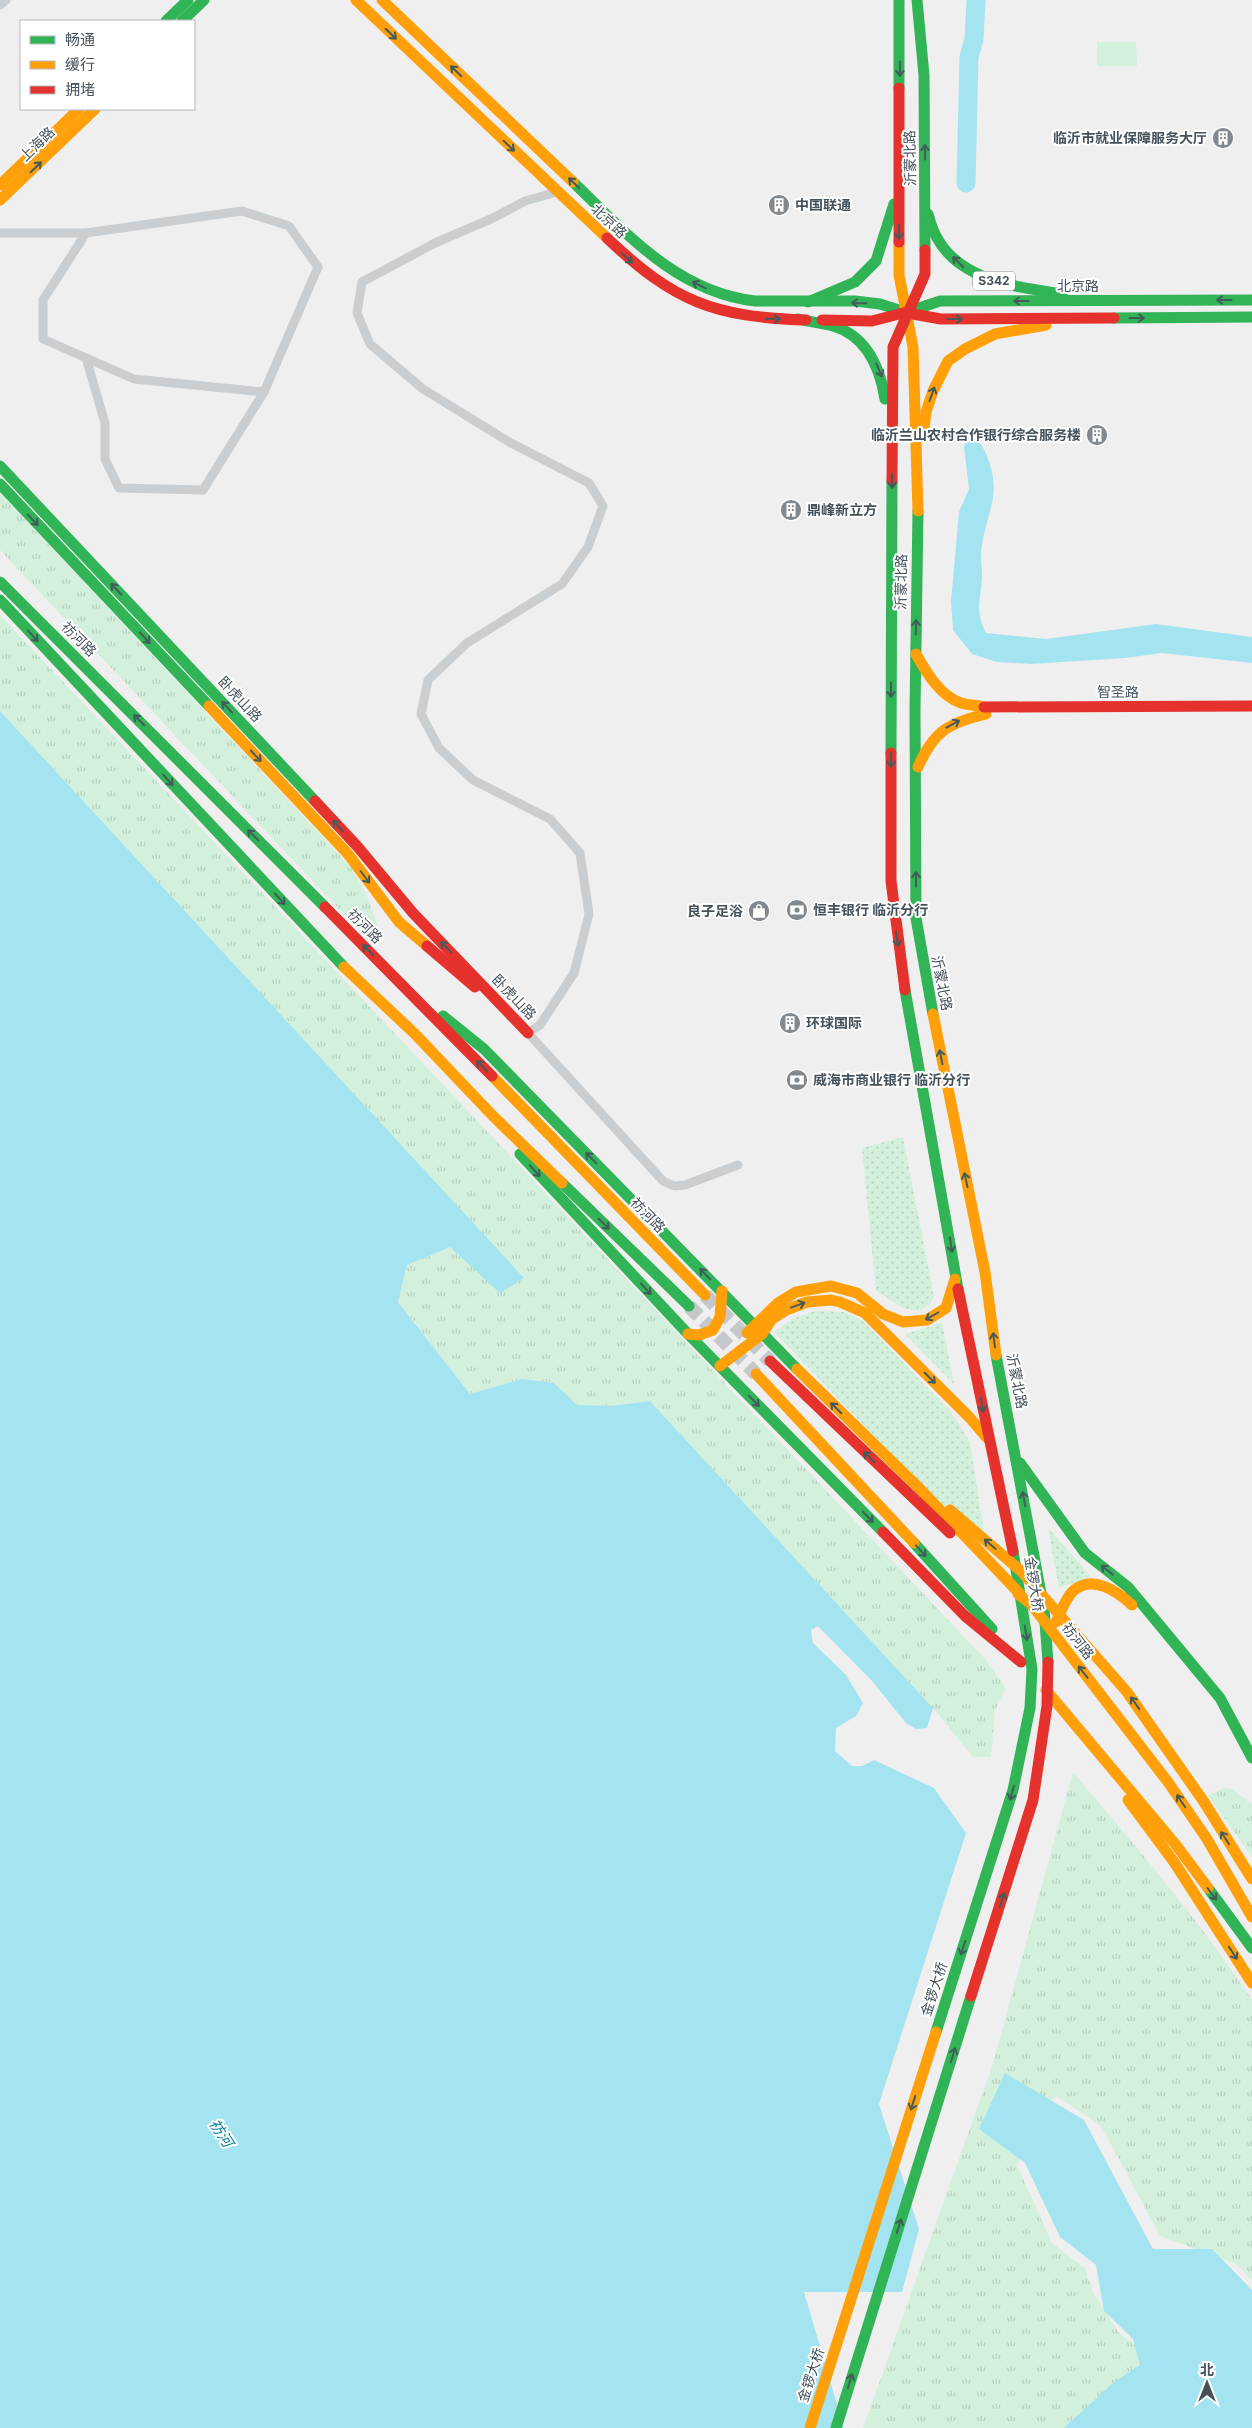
<svg xmlns="http://www.w3.org/2000/svg" width="1252" height="2428" font-family="Inter,'Noto Sans SC',sans-serif">
	<style>
		.grass { fill: url(#grass-dots) }
		.park { fill: url(#park-tufts) }
		.garden { fill: #d2f0dc }
		.water { fill: #a4e4f0 }
		.lines { fill: none; stroke-linecap: round; stroke-linejoin: round }
		.river { stroke: #a4e4f0; stroke-width: 19 }
		.primary-tunnel { stroke: #c5c8ca; stroke-width: 14; stroke-dasharray: 14 7; stroke-linecap: butt }
		.street { stroke: #caced0; stroke-width: 9 }
		.fast { stroke: #30b455; stroke-width: 11 }
		.slow { stroke: #ff9f0a; stroke-width: 11 }
		.jam { stroke: #e5322d; stroke-width: 11 }
		.oneway { stroke: #435c5b }
		.labels { text-anchor: middle; stroke-width: 4; stroke-linejoin: round; paint-order: stroke }
		.shield { fill: #fff; stroke: #7d868d; stroke-width: 1 }
		.shield-label { font-size: 12px; font-weight: bold; fill: #45525c }
		.poi-label { font-size: 14px; font-weight: bold; fill: #45525c; stroke: #fff; text-anchor: start }
		.street-label { font-size: 14px; fill: #45525c; stroke: #fff }
		.water-label { font-size: 15px; font-style: italic; fill: #068098; stroke: #fff }
	</style>
	<defs>
		<pattern id="grass-dots" width="8" height="8" patternUnits="userSpaceOnUse" patternTransform="scale(1.25)"><rect width="8" height="8" fill="#d2f0dc"/><path d="M2 2h.1M6 6h.1" fill="none" stroke="#b6d0bf" stroke-width="1.8" stroke-linecap="round"/></pattern>
		<pattern id="park-tufts" width="24" height="20" patternUnits="userSpaceOnUse" patternTransform="scale(1.25)"><rect width="24" height="20" fill="#d2f0dc"/><path d="M3 7l-1-3M5 7V3M7 7l1-3M15 17l-1-3M17 17v-4M19 17l1-3" fill="none" stroke="#b6d0bf"/></pattern>
	</defs>
	<rect width="100%" height="100%" fill="#f0efef"/>
	<g class="grass">
		<path d="M903,1137L934,1297L930,1304L920,1311L905,1309L876,1291L862,1148Z"/>
		<path d="M815,1311L844,1312L863,1321L951,1412L970,1442L987,1553L774,1332L792,1319Z"/>
		<path d="M942,1323L954,1384L905,1334Z"/>
		<path d="M1048,1528L1091,1576L1059,1588Z"/>
	</g>
	<g class="park">
		<path d="M0,493L352,868L367,896L381,935L357,928L0,550Z"/>
		<path d="M0,615L986,1660L1006,1688L995,1710L991,1757H973L933,1708L650,1401L610,1406L577,1405L554,1383L522,1379L470,1394L398,1301L407,1265L450,1247L500,1292L523,1278L0,711Z"/>
		<path d="M1073,1772C1135,1846 1199,1919 1252,2000V2280L1236,2264L1160,2236L1101,2126L1057,2096L1034,2117L1017,2165L1052,2243L1085,2268L1093,2292L1119,2333L1144,2352L1147,2369L1071,2428H863L992,2067Z"/>
		<path d="M1224,1788L1232,1789L1252,1804V1857L1208,1795Z"/>
	</g>
	<path class="garden" d="M1097,42H1136L1137,66H1097Z"/>
	<g class="water">
		<path d="M970,435C980,442 984,447 988,459C1003,498 984,516 981,553C981,561 982,569 982,577C981,602 974,608 986,633L1046,639L1156,624L1252,637V663L1162,653L1125,658L1031,664L997,662L972,654L953,630L951,601L959,512L969,489L964,447Z"/>
		<path d="M0,711L524,1278L500,1293L450,1247L407,1265L398,1302L470,1394L522,1379L554,1383L577,1405L610,1406L650,1401L933,1708L927,1728L916,1729L906,1723L872,1681L818,1626L811,1630L813,1643L846,1675L863,1703L856,1716L836,1728L835,1751L852,1766H862L874,1760L934,1788L966,1833L879,2104L919,2229L902,2292H804L844,2428H0Z"/>
		<path d="M1005,2073L1084,2120L1153,2249H1212L1252,2290V2428H1064L1114,2382L1140,2365L1133,2339L1104,2311L1096,2265L1060,2237L1025,2163L979,2129Z"/>
	</g>
	<g class="lines">
		<path class="river" d="M966,183L969,57L974,39L976,0"/>
		<g class="primary-tunnel">
			<path d="M705,1295L770,1361"/>
			<path d="M689,1306L756,1374"/>
		</g>
		<g class="street">
			<path d="M0,5L6,0"/>
			<path d="M557,192L525,201L493,218L435,243L362,282L357,313L370,344L423,389L509,442L589,483L603,506L588,547L562,584L467,643L428,680L421,714L439,748L473,780L550,819L580,853L589,914L574,973L540,1025L528,1033L663,1181L674,1186L685,1185L738,1165"/>
			<path d="M0,233H86L43,300V339L134,379L264,392"/>
			<path d="M86,358L105,423V459L119,488L203,490L264,392L318,267L289,226L242,211L86,233"/>
		</g>
		<g class="fast">
			<path d="M899,0V88"/>
			<path d="M917,0L924,75L925,250"/>
			<path d="M166,21L188,0"/>
			<path d="M182,21L204,0"/>
			<path d="M573,182C626,233 677,292 755,301H855L880,304L905,312"/>
			<path d="M928,214C930,221 932,229 936,236C959,281 1017,287 1062,294"/>
			<path d="M808,302L855,282L876,261L894,204"/>
			<path d="M907,312L940,301L1252,300"/>
			<path d="M1114,318L1252,317"/>
			<path d="M798,319C810,322 822,323 833,326C867,336 880,368 885,399"/>
			<path d="M0,466L315,801"/>
			<path d="M0,484L209,706"/>
			<path d="M918,511L915,710L916,918L933,1014"/>
			<path d="M0,582L325,907"/>
			<path d="M0,600L344,967"/>
			<path d="M891,753L892,481"/>
			<path d="M905,990L958,1289"/>
			<path d="M443,1016L484,1049L797,1369"/>
			<path d="M520,1154L688,1334L883,1532"/>
			<path d="M562,1183L689,1306"/>
			<path d="M996,1355L1044,1609L1048,1662"/>
			<path d="M1020,1463L1085,1553L1128,1587L1220,1698L1252,1758"/>
			<path d="M914,1543L992,1629"/>
			<path d="M1208,1888L1252,1948"/>
			<path d="M936,2032L1013,1790L1030,1708L1032,1669L1013,1551"/>
			<path d="M836,2428L971,1996"/>
		</g>
		<g class="slow">
			<path d="M356,0L607,238"/>
			<path d="M382,0L573,182"/>
			<path d="M0,185L79,109"/>
			<path d="M0,200L95,109"/>
			<path d="M899,242V275L913,347L918,511"/>
			<path d="M923,436L926,412L933,391L948,361L965,349L995,334L1046,325"/>
			<path d="M916,654C926,672 940,696 961,703C968,705 976,705 984,707"/>
			<path d="M209,706L348,854L399,922L427,946"/>
			<path d="M918,767C934,731 948,723 986,714"/>
			<path d="M344,967L415,1034L494,1117L562,1183"/>
			<path d="M933,1014L985,1272L996,1355"/>
			<path d="M492,1076L705,1295"/>
			<path d="M747,1333L778,1303L796,1292L831,1286L857,1293L883,1314L903,1322L927,1320L946,1308L955,1279"/>
			<path d="M688,1334L699,1335L713,1330L720,1317L722,1291"/>
			<path d="M720,1366L762,1334L772,1319L786,1310L807,1302L831,1300L840,1302L865,1313L970,1418L987,1438"/>
			<path d="M797,1369L921,1490L1021,1595"/>
			<path d="M756,1374L914,1543"/>
			<path d="M950,1510L1021,1571L1127,1692L1204,1802L1252,1879"/>
			<path d="M1018,1594L1031,1604L1168,1782L1207,1839L1252,1917"/>
			<path d="M1056,1622C1061,1612 1065,1599 1073,1591C1092,1574 1117,1591 1132,1605"/>
			<path d="M1046,1690L1176,1845L1208,1888"/>
			<path d="M1128,1800L1174,1862L1252,1983"/>
			<path d="M810,2428L936,2032"/>
		</g>
		<g class="jam">
			<path d="M899,88V242"/>
			<path d="M607,238C674,302 714,317 806,320"/>
			<path d="M907,313L941,319L1114,318"/>
			<path d="M822,320L872,321L907,312"/>
			<path d="M892,481L893,347L925,274V250"/>
			<path d="M984,707L1252,706"/>
			<path d="M891,753V881L905,990"/>
			<path d="M315,801L357,846L413,913L528,1033"/>
			<path d="M325,907L492,1076"/>
			<path d="M427,946L475,987"/>
			<path d="M958,1289L1013,1551"/>
			<path d="M770,1361L950,1533"/>
			<path d="M883,1532L965,1616L1021,1662"/>
			<path d="M971,1996L1033,1800L1047,1706L1048,1662"/>
		</g>
	</g>
	<defs><path id="oneway-shaft" d="M-6 0H5M1.5-3L5.5 0L1.5 3" fill="none" stroke-width="1.6" stroke-linecap="round" stroke-linejoin="round" transform="scale(1.25)"/></defs>
	<g class="oneway">
		<use href="#oneway-shaft" transform="translate(391 34) rotate(44)"/>
		<use href="#oneway-shaft" transform="translate(900 69) rotate(91)"/>
		<use href="#oneway-shaft" transform="translate(456 71) rotate(-136)"/>
		<use href="#oneway-shaft" transform="translate(509 146) rotate(44)"/>
		<use href="#oneway-shaft" transform="translate(925 152) rotate(-91)"/>
		<use href="#oneway-shaft" transform="translate(36 167) rotate(-44)"/>
		<use href="#oneway-shaft" transform="translate(574 183) rotate(-136)"/>
		<use href="#oneway-shaft" transform="translate(899 232) rotate(90)"/>
		<use href="#oneway-shaft" transform="translate(627 258) rotate(43)"/>
		<use href="#oneway-shaft" transform="translate(958 262) rotate(-135)"/>
		<use href="#oneway-shaft" transform="translate(699 285) rotate(-154)"/>
		<use href="#oneway-shaft" transform="translate(1224 300) rotate(180)"/>
		<use href="#oneway-shaft" transform="translate(1021 301) rotate(180)"/>
		<use href="#oneway-shaft" transform="translate(859 303) rotate(-179)"/>
		<use href="#oneway-shaft" transform="translate(1137 318)"/>
		<use href="#oneway-shaft" transform="translate(773 319) rotate(1)"/>
		<use href="#oneway-shaft" transform="translate(955 319)"/>
		<use href="#oneway-shaft" transform="translate(879 370) rotate(67)"/>
		<use href="#oneway-shaft" transform="translate(932 394) rotate(-70)"/>
		<use href="#oneway-shaft" transform="translate(892 481) rotate(89)"/>
		<use href="#oneway-shaft" transform="translate(33 520) rotate(47)"/>
		<use href="#oneway-shaft" transform="translate(116 589) rotate(-133)"/>
		<use href="#oneway-shaft" transform="translate(916 627) rotate(-89)"/>
		<use href="#oneway-shaft" transform="translate(33 636) rotate(47)"/>
		<use href="#oneway-shaft" transform="translate(145 638) rotate(47)"/>
		<use href="#oneway-shaft" transform="translate(891 690) rotate(90)"/>
		<use href="#oneway-shaft" transform="translate(227 707) rotate(-133)"/>
		<use href="#oneway-shaft" transform="translate(139 720) rotate(-135)"/>
		<use href="#oneway-shaft" transform="translate(953 724) rotate(-29)"/>
		<use href="#oneway-shaft" transform="translate(256 756) rotate(47)"/>
		<use href="#oneway-shaft" transform="translate(891 760) rotate(90)"/>
		<use href="#oneway-shaft" transform="translate(168 780) rotate(47)"/>
		<use href="#oneway-shaft" transform="translate(338 826) rotate(-133)"/>
		<use href="#oneway-shaft" transform="translate(253 835) rotate(-135)"/>
		<use href="#oneway-shaft" transform="translate(365 877) rotate(53)"/>
		<use href="#oneway-shaft" transform="translate(916 879) rotate(-90)"/>
		<use href="#oneway-shaft" transform="translate(280 899) rotate(47)"/>
		<use href="#oneway-shaft" transform="translate(897 939) rotate(82)"/>
		<use href="#oneway-shaft" transform="translate(446 947) rotate(-134)"/>
		<use href="#oneway-shaft" transform="translate(368 950) rotate(-135)"/>
		<use href="#oneway-shaft" transform="translate(941 1057) rotate(-101)"/>
		<use href="#oneway-shaft" transform="translate(482 1066) rotate(-134)"/>
		<use href="#oneway-shaft" transform="translate(591 1158) rotate(-134)"/>
		<use href="#oneway-shaft" transform="translate(535 1171) rotate(47)"/>
		<use href="#oneway-shaft" transform="translate(966 1180) rotate(-102)"/>
		<use href="#oneway-shaft" transform="translate(604 1224) rotate(44)"/>
		<use href="#oneway-shaft" transform="translate(951 1245) rotate(81)"/>
		<use href="#oneway-shaft" transform="translate(705 1274) rotate(-134)"/>
		<use href="#oneway-shaft" transform="translate(646 1289) rotate(47)"/>
		<use href="#oneway-shaft" transform="translate(798 1305) rotate(-20)"/>
		<use href="#oneway-shaft" transform="translate(932 1316) rotate(150)"/>
		<use href="#oneway-shaft" transform="translate(994 1340) rotate(-98)"/>
		<use href="#oneway-shaft" transform="translate(930 1378) rotate(45)"/>
		<use href="#oneway-shaft" transform="translate(754 1401) rotate(46)"/>
		<use href="#oneway-shaft" transform="translate(982 1405) rotate(79)"/>
		<use href="#oneway-shaft" transform="translate(836 1408) rotate(-135)"/>
		<use href="#oneway-shaft" transform="translate(869 1457) rotate(-136)"/>
		<use href="#oneway-shaft" transform="translate(1024 1499) rotate(-100)"/>
		<use href="#oneway-shaft" transform="translate(868 1517) rotate(46)"/>
		<use href="#oneway-shaft" transform="translate(990 1544) rotate(-139)"/>
		<use href="#oneway-shaft" transform="translate(921 1551) rotate(48)"/>
		<use href="#oneway-shaft" transform="translate(1107 1570) rotate(-141)"/>
		<use href="#oneway-shaft" transform="translate(1026 1633) rotate(81)"/>
		<use href="#oneway-shaft" transform="translate(1083 1672) rotate(-128)"/>
		<use href="#oneway-shaft" transform="translate(1135 1703) rotate(-125)"/>
		<use href="#oneway-shaft" transform="translate(1012 1793) rotate(106)"/>
		<use href="#oneway-shaft" transform="translate(1181 1801) rotate(-124)"/>
		<use href="#oneway-shaft" transform="translate(1225 1838) rotate(-123)"/>
		<use href="#oneway-shaft" transform="translate(1212 1894) rotate(53)"/>
		<use href="#oneway-shaft" transform="translate(1002 1900) rotate(-73)"/>
		<use href="#oneway-shaft" transform="translate(963 1948) rotate(108)"/>
		<use href="#oneway-shaft" transform="translate(1233 1953) rotate(57)"/>
		<use href="#oneway-shaft" transform="translate(953 2055) rotate(-73)"/>
		<use href="#oneway-shaft" transform="translate(913 2103) rotate(108)"/>
		<use href="#oneway-shaft" transform="translate(899 2226) rotate(-73)"/>
		<use href="#oneway-shaft" transform="translate(850 2381) rotate(-73)"/>
	</g>
	<defs>
		<g id="building-disc" transform="scale(1.125)"><circle r="9.5" fill="#81898f" stroke="#fff"/><path d="M-4-6H4V6H1V3H-1V6H-4ZM-2.5-4.3h1.7v1.8h-1.7ZM.8-4.3h1.7v1.8H.8ZM-2.5-1h1.7V.8h-1.7ZM.8-1h1.7V.8H.8Z" fill="#fff"/></g>
		<g id="bank-disc" transform="scale(1.125)"><circle r="9.5" fill="#81898f" stroke="#fff"/><path d="M-6-4H6V4H-6ZM0-2.3a2.3 2.3 0 1 0 0 4.6a2.3 2.3 0 1 0 0-4.6Z" fill="#fff"/></g>
		<g id="shop-disc" transform="scale(1.125)"><circle r="9.5" fill="#81898f" stroke="#fff"/><path d="M-5-2.5h2.3a2.7 3.5 0 0 1 5.4 0H5L5.5 6h-11ZM-1.5-2.5h3a1.5 2.3 0 0 0-3 0Z" fill="#fff"/></g>
	</defs>
	<g fill-rule="evenodd">
		<use href="#building-disc" x="1223" y="138"/>
		<use href="#building-disc" x="779" y="205"/>
		<use href="#building-disc" x="1097" y="435"/>
		<use href="#building-disc" x="791" y="510"/>
		<use href="#bank-disc" x="797" y="910"/>
		<use href="#shop-disc" x="759" y="911"/>
		<use href="#building-disc" x="790" y="1023"/>
		<use href="#bank-disc" x="797" y="1080"/>
	</g>
	<g class="labels">
		<rect class="shield" x="973" y="271.5" width="42" height="19" rx="4"/>
		<g class="shield-label">
			<text x="994" y="285">S342</text>
		</g>
		<g class="poi-label">
			<text x="1207" y="143" text-anchor="end">临沂市就业保障服务大厅</text>
			<text x="795" y="210">中国联通</text>
			<text x="1081" y="440" text-anchor="end">临沂兰山农村合作银行综合服务楼</text>
			<text x="807" y="515">鼎峰新立方</text>
			<text x="813" y="915">恒丰银行 临沂分行</text>
			<text x="743" y="916" text-anchor="end">良子足浴</text>
			<text x="806" y="1028">环球国际</text>
			<text x="813" y="1085">威海市商业银行 临沂分行</text>
		</g>
		<g class="street-label">
			<text transform="translate(37 144) rotate(-44)" y="5">上海路</text>
			<text transform="translate(910 158) rotate(-91)" y="5">沂蒙北路</text>
			<text transform="translate(609 221) rotate(43)" y="5">北京路</text>
			<text x="1078" y="291">北京路</text>
			<text transform="translate(901 582) rotate(-89)" y="5">沂蒙北路</text>
			<text transform="translate(79 639) rotate(45)" y="5">祊河路</text>
			<text x="1118" y="697">智圣路</text>
			<text transform="translate(240 699) rotate(47)" y="5">卧虎山路</text>
			<text transform="translate(365 926) rotate(45)" y="5">祊河路</text>
			<text transform="translate(942 983) rotate(79)" y="5">沂蒙北路</text>
			<text transform="translate(514 997) rotate(46)" y="5">卧虎山路</text>
			<text transform="translate(648 1215) rotate(46)" y="5">祊河路</text>
			<text transform="translate(1017 1381) rotate(79)" y="5">沂蒙北路</text>
			<text transform="translate(1034 1584) rotate(81)" y="5">金锣大桥</text>
			<text transform="translate(1078 1641) rotate(52)" y="5">祊河路</text>
			<text transform="translate(934 1989) rotate(-72)" y="5">金锣大桥</text>
			<text transform="translate(811 2375) rotate(-72)" y="5">金锣大桥</text>
		</g>
		<g class="water-label">
			<text transform="translate(221 2133) rotate(57)" y="5">祊河</text>
		</g>
	</g>
	<rect x="20" y="20" width="175" height="90" fill="#ffffff" stroke="#b5babe"/>
	<rect x="30" y="36" width="25" height="8" fill="#30b455" stroke="#b5babe"/>
	<text x="65" y="45" font-size="15" fill="#45525c">畅通</text>
	<rect x="30" y="61" width="25" height="8" fill="#ff9f0a" stroke="#b5babe"/>
	<text x="65" y="70" font-size="15" fill="#45525c">缓行</text>
	<rect x="30" y="86" width="25" height="8" fill="#e5322d" stroke="#b5babe"/>
	<text x="65" y="95" font-size="15" fill="#45525c">拥堵</text>
	<g transform="translate(1207 2383)" stroke="#ffffff" stroke-width="4" paint-order="stroke">
	<path d="M0-4L9 19L0 12L-9 19Z" fill="#45525c"/>
	<text y="-8" font-size="14" font-weight="bold" text-anchor="middle" fill="#45525c">北</text>
	</g>
</svg>
